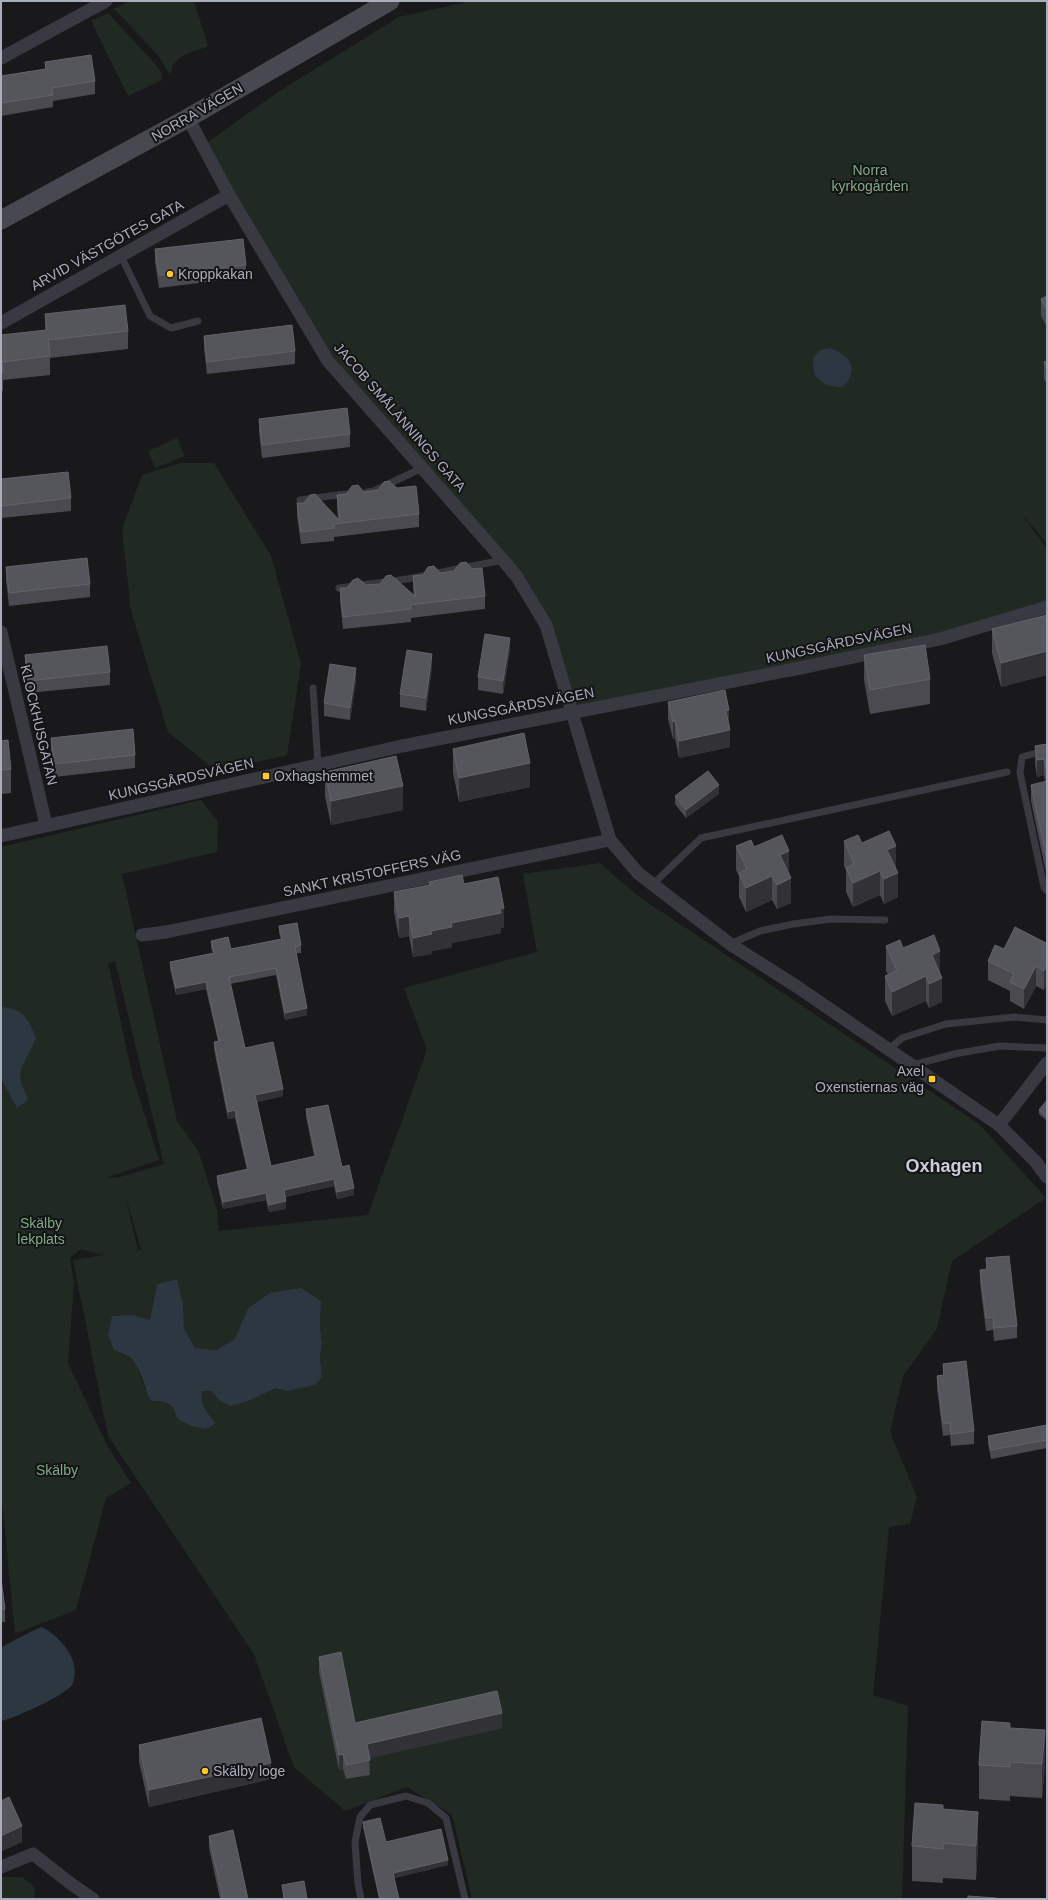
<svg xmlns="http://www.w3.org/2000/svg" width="1048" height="1900" font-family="Arial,sans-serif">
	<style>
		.green { fill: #202a22; fill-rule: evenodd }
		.water { fill: #2d3741 }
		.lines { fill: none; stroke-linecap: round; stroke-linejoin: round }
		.service { stroke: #393a41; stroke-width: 7 }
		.minor { stroke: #393a41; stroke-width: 13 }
		.secondary { stroke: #474951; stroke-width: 19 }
		.wall { fill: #4a4a50 }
		.shaded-wall { fill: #323236 }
		.building { fill: #55555c; stroke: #62636b }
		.poi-dot { fill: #ffc82d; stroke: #141416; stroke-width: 1.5 }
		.labels { text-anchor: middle; stroke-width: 4; stroke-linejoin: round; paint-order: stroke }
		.street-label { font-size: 14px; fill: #aaaebc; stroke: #141416 }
		.park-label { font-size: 14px; fill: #7fa985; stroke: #141416 }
		.poi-label { font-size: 14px; fill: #aaaebc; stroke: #141416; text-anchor: start }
		.district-label { font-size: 18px; font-weight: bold; fill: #cbced8; stroke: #141416 }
	</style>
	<rect width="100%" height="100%" fill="#19191b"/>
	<g class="green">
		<path d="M129,1H194L208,46C190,54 174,53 170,75L158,55L114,9Z"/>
		<path d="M471,1H1047V544L1020,511L1047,549V607L940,639L573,712L546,625L517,577L328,361L204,145L278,92L399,17Z"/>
		<path d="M108,13L156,65L162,74V80L128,96L91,21Z"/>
		<path d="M177,438L185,456L155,468L148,451Z"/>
		<path d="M180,463H214L271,556L301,664L287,755L216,771L168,732L131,611L122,529L142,475Z"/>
		<path d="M201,800L218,822L217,852L122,874L177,1121L198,1150L217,1209L219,1231L368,1215L427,1050L404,988L537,952L523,874L600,863L638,896L979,1124L1046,1198L952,1261L937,1329L903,1376L890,1432L917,1497L910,1524L889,1527L873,1695L908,1706L902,1899H472L452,1815L407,1787L345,1811L294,1767L255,1658L256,1657L108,1436L73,1260L104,1255L80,1249L70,1258L74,1283L68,1363L107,1445L131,1483L106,1498L76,1610L15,1634L3,1510L1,1511V847ZM115,961L164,1164L120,1177L106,1178L159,1160L133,1078L108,963ZM124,1191L141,1249V1250H138ZM177,1279L183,1303L184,1328L195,1348L216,1350L236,1339L248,1308L321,1301L320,1327L322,1343L320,1357L322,1377L287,1391L276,1388L251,1400H219L211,1391H202C201,1404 207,1413 216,1423L175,1409L145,1389L137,1365L128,1356L133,1315L150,1320L157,1284Z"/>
		<path d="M1,1877H22L34,1886L35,1899H1Z"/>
	</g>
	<g class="water">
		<path d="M830,348C850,356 860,368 843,387C830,387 822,385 814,374L813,358L820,350Z"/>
		<path d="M1,1007C24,1009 28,1018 36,1038L21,1069L20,1079L28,1100L17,1108L1,1078Z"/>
		<path d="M177,1279L183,1303L184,1328L195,1348L216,1350L235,1339L248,1308L270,1293L301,1288L321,1301L320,1327L322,1343L320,1357L322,1377L315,1385L287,1391L276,1388L251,1400L231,1406L219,1400L211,1391H202C200,1404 207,1413 216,1423L206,1429L191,1426L178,1419C173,1403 167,1401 151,1401C143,1387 142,1365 128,1356C124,1353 118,1352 114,1350L108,1335L112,1316L133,1315L150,1320L157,1284Z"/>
		<path d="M42,1627C61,1637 83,1662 72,1685C66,1695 13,1719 1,1721V1647C15,1641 28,1632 42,1627Z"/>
	</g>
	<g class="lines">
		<g class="service">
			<path d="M121,256L150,316L171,328L198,321"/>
			<path d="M367,492L374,491L422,468"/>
			<path d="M300,500L345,494"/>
			<path d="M339,588L407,579L503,560"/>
			<path d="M313,688L318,765"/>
			<path d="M1047,750L1022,757L1020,773L1044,887L1047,891"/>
			<path d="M652,885L701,838L1007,772"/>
			<path d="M730,944L760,931L793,924L831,919L885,920"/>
			<path d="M889,1049L902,1038L946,1024L1014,1017L1047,1020"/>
			<path d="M913,1065L954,1054L1000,1046L1047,1048"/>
			<path d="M361,1899L358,1884L355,1842L360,1817L370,1805L406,1796L428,1803L446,1818L465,1899"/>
		</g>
		<g class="minor">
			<path d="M1,58L106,1"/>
			<path d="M188,118L229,195L328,361L503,560L517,577L546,625L610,840L638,873L730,944L796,986L999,1125L1035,1161L1047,1177"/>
			<path d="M1,323L229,195"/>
			<path d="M1,632L46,825"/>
			<path d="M1,836L402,746L800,668L940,639L1047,607"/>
			<path d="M142,935L166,932L610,840"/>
			<path d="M999,1125L1047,1063"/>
			<path d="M1,1867L33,1854L70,1883L93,1899"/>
		</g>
		<path class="secondary" d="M1,220L188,118L390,1"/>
	</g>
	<g class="wall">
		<path d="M45,62L95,81V94L53,101V107L1,116V76L45,69Z"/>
		<path d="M155,249L246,265V277L159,288L155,262Z"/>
		<path d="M1047,296V327L1041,316V299Z"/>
		<path d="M45,314L128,331V349L50,358V375L3,380V391L1,392V335L45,330Z"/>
		<path d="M204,336L295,351V364L207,374L204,348Z"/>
		<path d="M1047,361V384L1044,379V362Z"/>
		<path d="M259,419L350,434V447L262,458L259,432Z"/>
		<path d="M1,479L71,498V511L1,518Z"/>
		<path d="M364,492L419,514V527L334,537V541L301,544L297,516V503L338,519L337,508V495Z"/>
		<path d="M6,567L90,584V597L9,606L6,580Z"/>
		<path d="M440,573L485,596V609L411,618V622L343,629L340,601V588L366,585L414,596L413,589V576Z"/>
		<path d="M1047,615V675L1001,687L992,653V629Z"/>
		<path d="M510,650L503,694L478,690V677Z"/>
		<path d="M25,655L110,672V685L28,693L25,667Z"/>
		<path d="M864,655L930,679V704L870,714L864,680Z"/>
		<path d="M432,667L426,711L400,707V694Z"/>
		<path d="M356,681L350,720L324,716V703Z"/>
		<path d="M668,702L729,726L730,747L679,758L675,738L673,739L668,719Z"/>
		<path d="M51,738L135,755V768L54,777L51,750Z"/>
		<path d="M1,741L11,769V793L1,794Z"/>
		<path d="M1047,744V877L1031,801V785L1045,782L1044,775L1037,777L1035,763V746Z"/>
		<path d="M453,749L530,787L459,802L453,773Z"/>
		<path d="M325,772L403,810L331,825L325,796Z"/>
		<path d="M719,794L686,818L675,804V796Z"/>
		<path d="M844,841L862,843L896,870L898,897L884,904L880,895L853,907L846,892V870L844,866Z"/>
		<path d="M736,846L754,847L789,875L791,903L777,909L772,900L746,912L739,897V876L736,870Z"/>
		<path d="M429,882L464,884L504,928H501V933L452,943V947L432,951V954L413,957L409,936L399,938L394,912V892L429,885Z"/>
		<path d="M279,926L301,945V953H296L307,1015L285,1020L276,975L230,984L245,1048L283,1096L257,1102L271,1166L314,1156L306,1117V1109L342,1167L354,1195L337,1199L334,1186L285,1197L286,1209L269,1212L266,1200L223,1209L217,1183V1176L247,1170L235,1118L228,1119L214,1049V1042L218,1041L206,989L176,995L170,969V962L213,953L211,948V941L231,949L281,939L279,933Z"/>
		<path d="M1046,943L1044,990L1036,986L1024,1009L1010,1001V991L988,980V961L1004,949Z"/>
		<path d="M886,946L903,948L940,974L942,1002L929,1008L926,1001L892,1016L885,1001V976L888,975L886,971Z"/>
		<path d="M1047,1100V1121L1039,1114V1110Z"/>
		<path d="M986,1258L1017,1326V1338L994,1341L993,1330L986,1331L980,1283V1270H986Z"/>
		<path d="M943,1364L974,1431V1444L951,1446L950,1435L943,1436L937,1388V1376L943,1375Z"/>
		<path d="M1047,1425V1448L991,1459L988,1444V1436Z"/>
		<path d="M1,1579L5,1609V1622H1Z"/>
		<path d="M319,1657L355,1723L502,1728L369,1758L370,1775L346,1779L343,1769L339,1770L319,1672Z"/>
		<path d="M1010,1728L1045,1764L1042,1798L1010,1796V1801L979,1799V1765Z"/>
		<path d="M139,1745L271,1779L149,1807L139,1762Z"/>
		<path d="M943,1809L978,1846L976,1880L943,1878V1883L912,1881V1846Z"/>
		<path d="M363,1822L386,1842L448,1865L394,1878L399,1899H379L363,1827Z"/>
		<path d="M209,1836L248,1899H220L209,1848Z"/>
	</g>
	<g class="shaded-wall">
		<path d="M510,638V650L503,694V681Z"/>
		<path d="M1047,651V675L1001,687V663Z"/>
		<path d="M432,654V667L426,711V698Z"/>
		<path d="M356,668V681L350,720V708Z"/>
		<path d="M729,710V727L726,711Z"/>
		<path d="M675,721V738L673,739V722Z"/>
		<path d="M730,730V747L679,758V741Z"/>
		<path d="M1044,759V775L1037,777V760Z"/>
		<path d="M530,763V787L459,802V778Z"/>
		<path d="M719,785V794L686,818V810Z"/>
		<path d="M403,786V810L331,825V801Z"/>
		<path d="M896,846V871L887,850Z"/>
		<path d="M789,851V876L780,855Z"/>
		<path d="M880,871V895L853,907V883Z"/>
		<path d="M898,873V897L884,904V879Z"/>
		<path d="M772,876V900L746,912V888Z"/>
		<path d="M791,878V903L777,909V885Z"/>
		<path d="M504,908V928H501V933L452,943V947L432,951V954L413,957V938L451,923Z"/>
		<path d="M409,916V936L399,938V918Z"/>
		<path d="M940,951V975L932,955Z"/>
		<path d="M1047,965V985L1044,990V971Z"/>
		<path d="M1036,966V986L1024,1009V989Z"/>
		<path d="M926,976V1001L892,1016V992Z"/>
		<path d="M942,978V1002L929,1008V984Z"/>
		<path d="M206,982V989L176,995V988Z"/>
		<path d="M307,1008V1015L285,1020V1013Z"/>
		<path d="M283,1089V1096L255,1102V1095Z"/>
		<path d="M235,1110V1118L228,1119V1112Z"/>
		<path d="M334,1179V1186L284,1197V1190Z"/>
		<path d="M354,1188V1195L337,1199V1192Z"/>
		<path d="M266,1193V1200L223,1209V1202Z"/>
		<path d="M286,1201V1209L269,1212V1205Z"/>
		<path d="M502,1713V1728L367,1759V1744Z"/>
		<path d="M1045,1730V1764L1042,1798V1764Z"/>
		<path d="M343,1754V1769L339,1770V1755Z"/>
		<path d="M271,1763V1779L149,1807V1790Z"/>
		<path d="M978,1812V1846L976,1880V1846Z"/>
		<path d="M22,1826V1842L1,1852V1836Z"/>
		<path d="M448,1860V1865L393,1878V1873Z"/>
	</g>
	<g class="building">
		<path d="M91,55L95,81L52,88L53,95L1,103V76L46,69L45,62Z"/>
		<path d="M243,239L246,265L159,275L155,249Z"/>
		<path d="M1047,296V310L1041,299Z"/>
		<path d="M125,305L128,331L48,340L50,356L2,362L3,373H1V335L47,330L45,314Z"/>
		<path d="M292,325L295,351L207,362L204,336Z"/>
		<path d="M1047,361V368L1044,362Z"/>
		<path d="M347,408L350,434L262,445L259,419Z"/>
		<path d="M68,472L71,498L1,506V479Z"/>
		<path d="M389,481L397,488L416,486L419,514L334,524V528L301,532L297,503H304L310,495L315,494L340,521L337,495L346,494L352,486L358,485L364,492L378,490L384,482Z"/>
		<path d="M87,558L90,584L9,593L6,567Z"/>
		<path d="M466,562L472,569L482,568L485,596L410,605L411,609L343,617L340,588H347L353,580L358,578L366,585L380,584L386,576L391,575L416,597L413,576L423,575L428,567L434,566L440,573L454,571L460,563Z"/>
		<path d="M1047,615V651L1001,663L992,629Z"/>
		<path d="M485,634L510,638L503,681L478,677Z"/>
		<path d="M925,645L930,679L870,690L864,655Z"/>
		<path d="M107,646L110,672L28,681L25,655Z"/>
		<path d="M407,650L432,654L426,698L400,694Z"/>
		<path d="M330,664L356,668L350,708L324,703Z"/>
		<path d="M725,690L729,710L726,711L730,730L679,741L675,721L673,722L668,702Z"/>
		<path d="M133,729L135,755L54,764L51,738Z"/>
		<path d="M524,733L530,763L459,778L453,749Z"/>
		<path d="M8,740L11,769L1,770V741Z"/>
		<path d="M1047,744V775L1044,759L1037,760L1035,746Z"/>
		<path d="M396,756L403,786L331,801L325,772Z"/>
		<path d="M708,771L719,785L686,810L675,796Z"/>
		<path d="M1047,781V860L1031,785Z"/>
		<path d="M889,831L896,846L887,850L898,873L884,879L880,871L853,883L846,868L854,864L844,841L858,835L862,843Z"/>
		<path d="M782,835L789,851L780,855L791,878L777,885L772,876L746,888L739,873L747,869L736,846L751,840L754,847Z"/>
		<path d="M462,875L464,884L498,877L504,908L500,909L501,913L451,923L452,927L431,931L432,934L413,938L409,916L399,918L394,892L430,885L429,882Z"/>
		<path d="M297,923L301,945L295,947L307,1008L285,1013L276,968L229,977L245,1048L273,1042L283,1089L255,1095L271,1166L316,1156L306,1109L328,1105L342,1167L349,1165L354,1188L337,1192L334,1179L284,1190L286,1201L269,1205L266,1193L223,1202L217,1176L248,1169L235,1110L228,1112L214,1042L219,1041L206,982L176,988L170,962L214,953L211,941L228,937L231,949L282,939L279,926Z"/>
		<path d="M1015,927L1046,943L1047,940V965L1044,971L1036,966L1024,989L1010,982L1014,974L988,961L995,945L1004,949Z"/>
		<path d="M934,935L940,951L932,955L942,978L929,984L926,976L892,992L885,976L897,971L886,946L900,940L903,948Z"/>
		<path d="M1047,1100V1117L1039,1110Z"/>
		<path d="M1009,1256L1017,1326L994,1328L993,1317L986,1318L980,1270L987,1269L986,1258Z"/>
		<path d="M966,1361L974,1431L951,1434L950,1423H943L937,1376L944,1375L943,1364Z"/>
		<path d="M1047,1425V1440L991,1450L988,1436Z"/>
		<path d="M1,1579L5,1609L1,1610Z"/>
		<path d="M341,1652L355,1723L497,1691L502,1713L367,1744L370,1760L346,1765L343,1754L339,1755L319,1657Z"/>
		<path d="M261,1718L271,1763L149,1790L139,1745Z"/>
		<path d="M982,1721L1010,1723V1728L1045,1730L1042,1764L1010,1762V1767L979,1765Z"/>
		<path d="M9,1797L22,1826L1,1836V1801Z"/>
		<path d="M915,1803L943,1805V1809L978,1812L976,1846L943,1843V1849L912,1846Z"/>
		<path d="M380,1818L386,1842L441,1829L448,1860L393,1873L399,1899H380L363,1822Z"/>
		<path d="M233,1830L248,1899H223L209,1836Z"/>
		<path d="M304,1881L307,1899H284L282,1885Z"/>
		<path d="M968,1896L996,1898V1899H968Z"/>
	</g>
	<g class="poi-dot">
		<circle cx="170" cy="274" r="4"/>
		<rect x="262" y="772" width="8" height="8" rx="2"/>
		<rect x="928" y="1075" width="8" height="8" rx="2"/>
		<circle cx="205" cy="1771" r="4"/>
	</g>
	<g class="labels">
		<g class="street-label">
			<text transform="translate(197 112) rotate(-30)" y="5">NORRA VÄGEN</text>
			<text transform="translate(107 245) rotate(-29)" y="5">ARVID VÄSTGÖTES GATA</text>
			<text transform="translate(400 417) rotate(49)" y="5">JACOB SMÅLÄNNINGS GATA</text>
			<text transform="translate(839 643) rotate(-12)" y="5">KUNGSGÅRDSVÄGEN</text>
			<text transform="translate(521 706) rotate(-11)" y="5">KUNGSGÅRDSVÄGEN</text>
			<text transform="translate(39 725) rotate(77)" y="5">KLOCKHUSGATAN</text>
			<text transform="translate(181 779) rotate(-13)" y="5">KUNGSGÅRDSVÄGEN</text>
			<text transform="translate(372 873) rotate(-12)" y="5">SANKT KRISTOFFERS VÄG</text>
		</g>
		<g class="park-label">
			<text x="870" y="175">Norra<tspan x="870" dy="16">kyrkogården</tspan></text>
			<text x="41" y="1228">Skälby<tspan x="41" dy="16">lekplats</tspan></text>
			<text x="57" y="1475">Skälby</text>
		</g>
		<g class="poi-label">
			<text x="178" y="279">Kroppkakan</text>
			<text x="274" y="781">Oxhagshemmet</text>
			<text x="924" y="1076" text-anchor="end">Axel<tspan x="924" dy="16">Oxenstiernas väg</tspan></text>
			<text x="213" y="1776">Skälby loge</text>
		</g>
		<g class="district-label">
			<text x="944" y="1172">Oxhagen</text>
		</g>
	</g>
	<rect width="1048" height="1900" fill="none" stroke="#aaaebc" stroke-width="4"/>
</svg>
